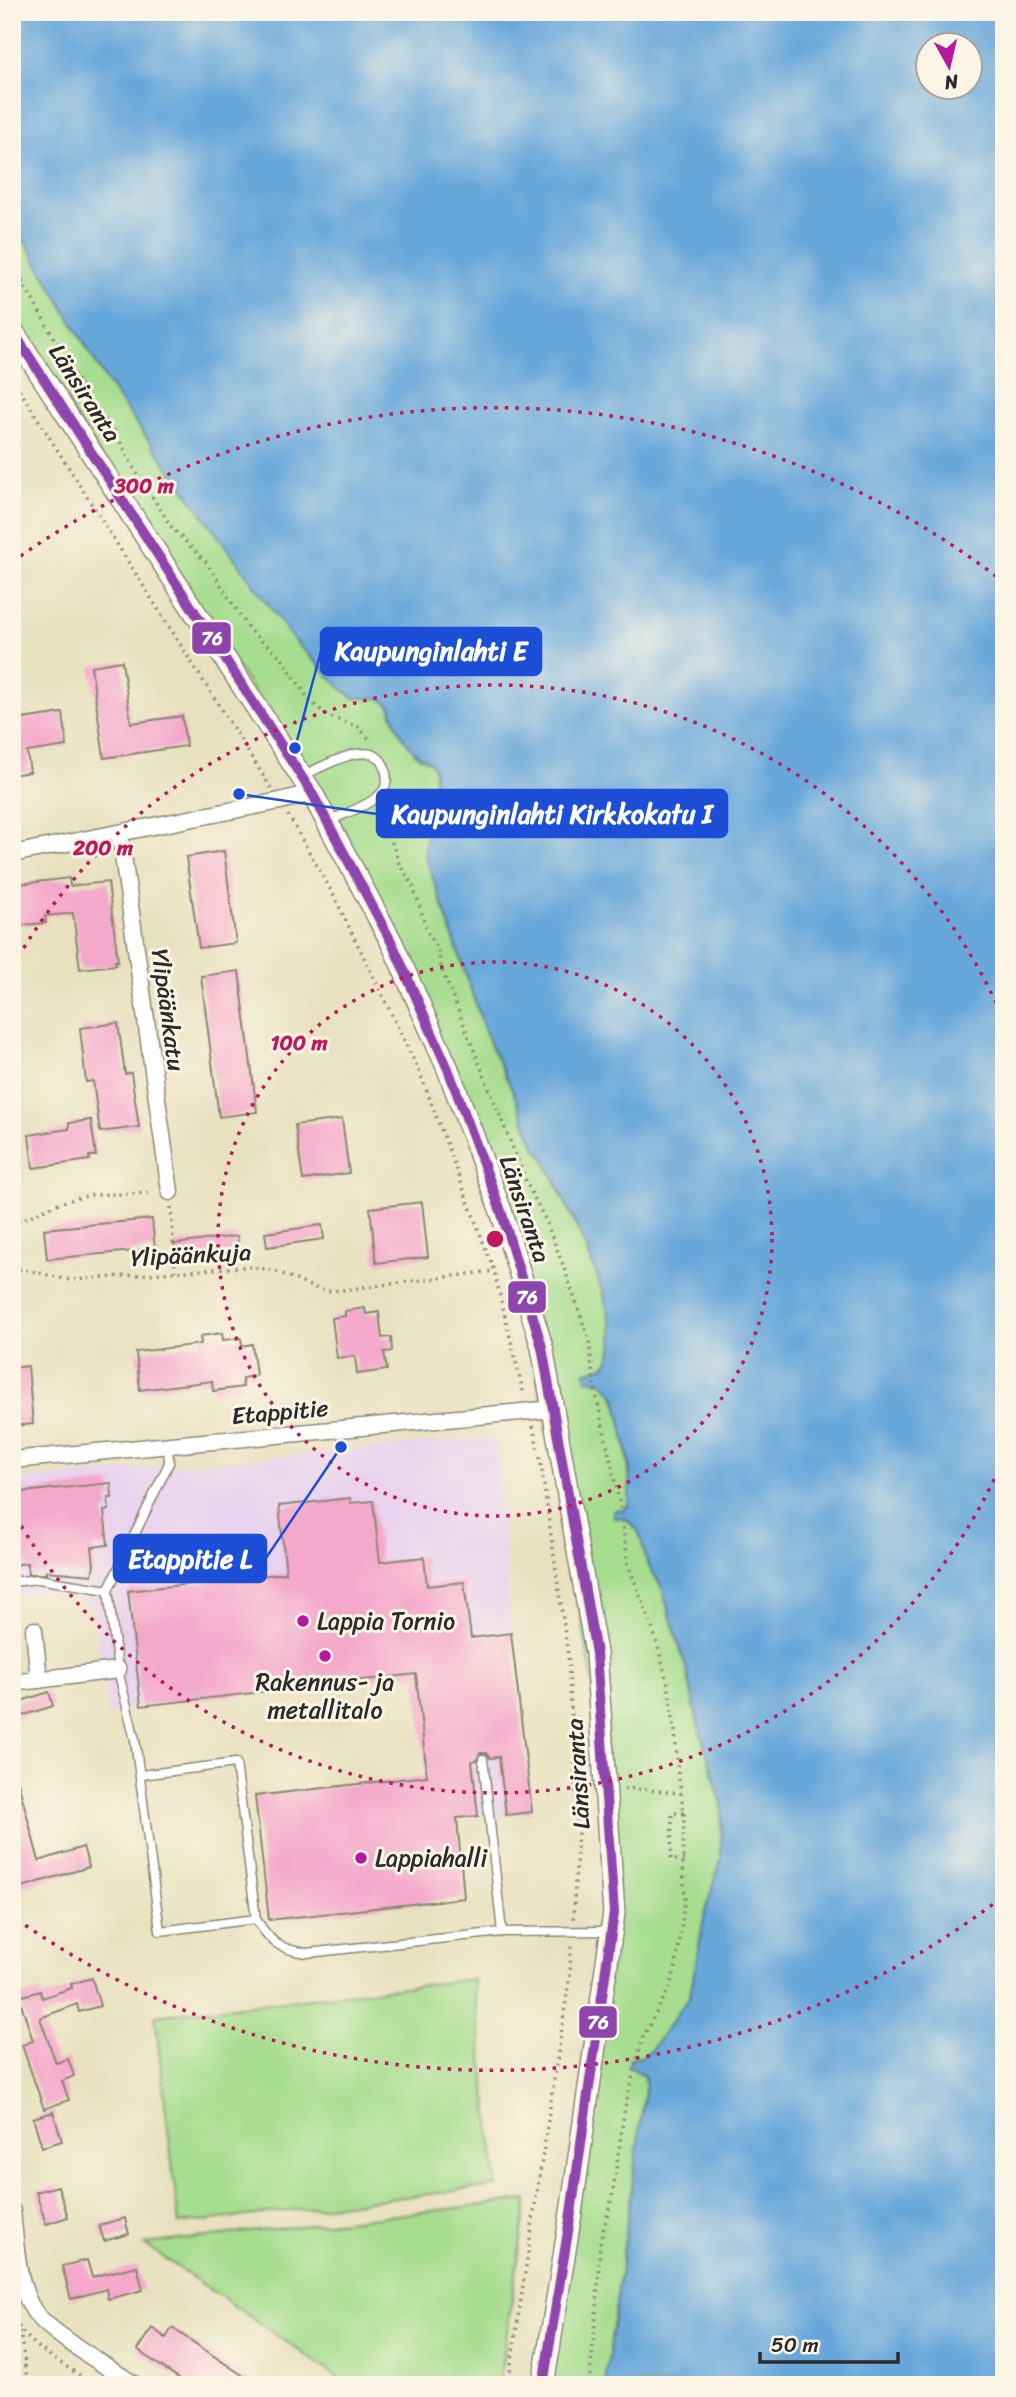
<svg xmlns="http://www.w3.org/2000/svg" width="1016" height="2397" font-family="Sriracha,sans-serif">
	<style>
		.built { fill: #e8d2ee }
		.green { fill: #a6dd8e; stroke: #68845c; stroke-width: 2 }
		.water { fill: #68a7da; stroke: #4a6982; stroke-width: 2; fill-rule: evenodd }
		.building { fill: #f4a8ca }
		.lines { fill: none; stroke-linecap: round; stroke-linejoin: round }
		.service-casing { stroke: #8a8675; stroke-width: 11 }
		.minor-casing { stroke: #8a8675; stroke-width: 19 }
		.tertiary-casing { stroke: #8a8675; stroke-width: 24 }
		.path { stroke: #8a8675; stroke-width: 3.5; stroke-dasharray: 2 5; stroke-linecap: butt }
		.service { stroke: #fff; stroke-width: 8 }
		.minor { stroke: #fff; stroke-width: 16 }
		.tertiary { stroke: #fff; stroke-width: 21 }
		.bus-1-casing { stroke: #fcf5e5; stroke-width: 16 }
		.bus-1 { stroke: #8e44ad; stroke-width: 10 }
		.ring { fill: none; stroke: #c2185b; stroke-width: 3.5; stroke-dasharray: 3.5 7 }
		.poi-dot { fill: #b5179e; stroke: #fcf5e5; stroke-width: 2.5 }
		.labels { text-anchor: middle; stroke-width: 6; stroke-linejoin: round; paint-order: stroke }
		.street-label { font-size: 24px; fill: #2b2b2b; stroke: #fcf5e5 }
		.poi-label { font-size: 24px; fill: #2b2b2b; stroke: #fcf5e5; text-anchor: start }
		.centre { fill: #c2185b; stroke: #fcf5e5; stroke-width: 3.5 }
		.ring-label { font-size: 21px; text-anchor: middle; font-weight: bold; fill: #c2185b; stroke: #fcf5e5; stroke-width: 6; stroke-linejoin: round; paint-order: stroke }
		.leader { fill: none; stroke: #1d4ed8; stroke-width: 2.5 }
		.callout-dot { fill: #1d4ed8; stroke: #fcf5e5; stroke-width: 2.5 }
		.callout { fill: #1d4ed8; stroke: #1d4ed8; stroke-width: 2.5 }
		.callout-label { font-size: 26px; text-anchor: middle; font-weight: bold; fill: #fff }
		.line-badge { stroke: #fcf5e5; stroke-width: 2.5 }
		.badge-label { font-size: 19px; text-anchor: middle; font-weight: bold; fill: #fff }
	</style>
	<rect width="100%" height="100%" fill="#fcf5e5"/>
	<filter id="ink" filterUnits="userSpaceOnUse"><feTurbulence type="fractalNoise" baseFrequency=".0143" numOctaves="2"/><feDisplacementMap in="SourceGraphic" scale="14" xChannelSelector="R" yChannelSelector="G"/><feConvolveMatrix kernelMatrix="1 2 1 2 8 2 1 2 1" color-interpolation-filters="sRGB"/></filter>
	<filter id="wash" filterUnits="userSpaceOnUse"><feTurbulence type="fractalNoise" baseFrequency=".00686" numOctaves="4" result="noise"/><feDisplacementMap in="SourceGraphic" scale="28" xChannelSelector="R" yChannelSelector="G"/><feGaussianBlur stdDeviation="1.57" result="paint"/><feColorMatrix in="noise" values="0 0 0 0 0 0 0 0 0 0 0 0 0 0 0 0 0 1.4 0 .05"/><feComposite in="paint" operator="in"/></filter>
	<g filter="url(#wash)">
		<rect width="100%" height="100%" fill="#e8e1bf"/>
		<path class="built" d="M496,1437L511,1633L532,1812L457,1818L426,1776L415,1674L141,1706L108,1714L94,1610L62,1589L12,1596V1481Z"/>
		<g class="green">
			<path d="M12,219L110,387L294,640L341,688L354,698H379L391,706L392,715L417,756L430,762L433,767L434,788L443,808L442,817L436,823L424,851L488,1040L512,1089L535,1146L543,1156C562,1195 628,1322 609,1360C605,1368 594,1369 586,1371C593,1376 603,1380 609,1386C621,1400 633,1483 629,1503L615,1518L624,1517L639,1532L647,1562L662,1588L687,1671L699,1727L722,1804L721,1860L705,1912L690,1996L651,2050L642,2057L631,2059L638,2072L644,2075L646,2083L605,2385H550L618,1914L613,1795L508,1214L317,790L12,319Z"/>
			<path d="M473,1979L497,2186L179,2224L155,2016Z"/>
			<path d="M527,2200L499,2385H349L144,2244Z"/>
		</g>
		<path class="water" d="M12,12H1004V2385H605L646,2083L644,2075L628,2066L631,2059L642,2057L651,2050L690,1996L705,1912L721,1860L722,1804L699,1727L687,1671L662,1588L647,1562L639,1532L624,1517L614,1518L613,1511L626,1508L629,1503L630,1464L616,1397L602,1381L587,1379L586,1372C594,1369 605,1368 609,1360C629,1323 561,1194 543,1156L535,1146L512,1089L488,1040L424,851L428,826C456,817 437,804 434,787C433,780 436,773 433,766C429,759 421,758 416,753C403,741 394,723 391,706L379,698H354L341,688L294,640L110,387L12,219ZM928,46H970V88H928Z"/>
		<g id="blocks">
			<g class="building">
				<path d="M122,661L131,723L182,716L186,746L104,758L91,666Z"/>
				<path d="M21,711L22,719L63,713L67,746L27,752L30,772L12,775V712Z"/>
				<path d="M224,851L236,943L199,948L186,857Z"/>
				<path d="M69,878L70,886L108,882L118,961H115L116,965L80,969L73,913L45,916L46,923L12,926V885Z"/>
				<path d="M239,971L257,1112L219,1117L201,976Z"/>
				<path d="M118,1023L125,1074L131,1073L139,1127L100,1132L93,1081L86,1082L80,1028Z"/>
				<path d="M342,1119L349,1173L303,1180L295,1125Z"/>
				<path d="M91,1120L96,1156H89L90,1160L33,1168L29,1135L69,1129V1123Z"/>
				<path d="M422,1202L428,1257L376,1263L370,1208Z"/>
				<path d="M152,1219L155,1249L47,1259L44,1229Z"/>
				<path d="M322,1225L324,1239L267,1247L265,1233Z"/>
				<path d="M237,1236L239,1251L176,1259L174,1244Z"/>
				<path d="M365,1308L366,1314L379,1312L382,1338L391,1337L392,1351L384,1352L387,1370L357,1374L355,1356L337,1358L332,1318L345,1316V1311Z"/>
				<path d="M222,1333L223,1340L241,1338L242,1346L252,1344L256,1376L242,1378L243,1387L213,1391L212,1381L140,1390L136,1352L201,1344L200,1336Z"/>
				<path d="M28,1366L33,1424L12,1426V1368Z"/>
				<path d="M111,1483L112,1498H108L109,1510L104,1511L108,1545L92,1547L94,1565L92,1575L46,1571V1574H28L27,1563L12,1565V1493Z"/>
				<path d="M350,1498L351,1503L373,1501L380,1562L424,1557L427,1586L464,1582L471,1638L511,1633L532,1812L506,1815L499,1757L490,1758L486,1753H480L477,1760L472,1761L478,1816L457,1818L464,1898L269,1920L255,1796L427,1776L416,1674L141,1706L128,1591L286,1573L279,1506Z"/>
				<path d="M49,1692L53,1706L12,1719V1704Z"/>
				<path d="M18,1782L39,1861L83,1847L89,1867L12,1890V1783Z"/>
				<path d="M92,1978L100,2006L79,2012L77,2004L40,2018L56,2063L68,2059L74,2076L62,2081L69,2100L44,2109L22,2045L33,2041L19,1997L40,1991L42,1998L72,1988L71,1984Z"/>
				<path d="M53,2112L62,2141L42,2147L33,2118Z"/>
				<path d="M58,2186L68,2217L46,2224L36,2192Z"/>
				<path d="M125,2218L129,2234L104,2241L99,2225Z"/>
				<path d="M87,2260L92,2277L137,2266L143,2290L108,2299L106,2289L71,2299L62,2266Z"/>
				<path d="M152,2328L166,2338L172,2328L257,2385H189L137,2350Z"/>
			</g>
		</g>
	</g>
	<g filter="url(#ink)">
		<use href="#blocks" fill-opacity="0" stroke="#8a8675" stroke-width="2"/>
		<g class="lines">
			<g class="service-casing">
				<g id="service">
					<path d="M304,775C325,766 379,732 386,773C388,782 385,791 377,797C363,808 344,814 328,821"/>
					<path d="M168,1446L169,1463L108,1590L118,1670L135,1740L160,1931L256,1919"/>
					<path d="M12,1582L38,1579L108,1590"/>
					<path d="M483,1759L502,1932"/>
					<path d="M140,1775L236,1763L256,1919C271,1943 278,1949 307,1953L502,1932L609,1931"/>
				</g>
			</g>
			<g class="minor-casing">
				<g id="minor">
					<path d="M120,834L170,1192"/>
					<path d="M12,854L280,801L312,793"/>
					<path d="M12,1460L553,1409"/>
					<path d="M34,1630L39,1680"/>
					<path d="M12,1683L118,1670"/>
					<path d="M12,2211C15,2240 17,2286 34,2311C48,2332 111,2369 135,2385"/>
				</g>
			</g>
			<g class="tertiary-casing">
				<path id="tertiary" d="M12,330L312,793L392,943L448,1069L502,1214L542,1347L596,1653L614,1913L571,2213L543,2385"/>
			</g>
			<g class="path">
				<path d="M12,263L91,404L114,430L133,467L173,529L206,562L250,631L281,657L310,701L328,716L358,727L372,742"/>
				<path d="M12,378L271,788"/>
				<path d="M383,808L389,834L399,863L413,886L428,933L438,950L441,968L454,1000L528,1186L545,1219L563,1265L589,1340L594,1385L620,1505L628,1564L655,1636L668,1684L675,1732L678,1772L684,1813L683,1868L685,1898L676,1966L670,1987L642,2039L625,2107L612,2197L600,2243L597,2304L589,2385"/>
				<path d="M288,815L334,896L420,1073L494,1271L524,1395"/>
				<path d="M171,1207L175,1271"/>
				<path d="M12,1224L59,1203L90,1195L153,1193"/>
				<path d="M12,1270C33,1268 52,1278 72,1280L240,1267C254,1267 267,1268 280,1273C299,1280 313,1291 334,1291L494,1271"/>
				<path d="M533,1426L538,1450"/>
				<path d="M540,1457L568,1655L578,1833L573,1919"/>
				<path d="M624,1788L681,1793"/>
				<path d="M684,1860H671L672,1813H684"/>
				<path d="M12,2314C23,2345 69,2367 95,2385"/>
				<path d="M20,2331L28,2385"/>
				<path d="M12,2358L26,2367"/>
				<path d="M508,2385L570,1974L571,1945"/>
			</g>
			<use href="#service" class="service"/>
			<use href="#minor" class="minor"/>
			<use href="#tertiary" class="tertiary"/>
			<g class="bus-1-casing">
				<path id="bus-1" d="M12,330L312,793L392,943L448,1069L502,1214L542,1347L596,1653L614,1913L571,2213L543,2385"/>
			</g>
			<use href="#bus-1" class="bus-1"/>
		</g>
	</g>
	<g class="ring">
		<circle cx="495" cy="1239" r="277"/>
		<path d="M1003 1460A554 554 0 0 1 13 1512M13 966A554 554 0 0 1 1003 1018"/>
		<path d="M1001 1898A831 831 0 0 1 12 1916M12 562A831 831 0 0 1 1001 580"/>
	</g>
	<g class="poi-dot">
		<circle cx="303" cy="1621" r="7"/>
		<circle cx="325" cy="1656" r="7"/>
		<circle cx="361" cy="1858" r="7"/>
	</g>
	<g class="labels">
		<g class="street-label">
			<text transform="translate(85 393) rotate(57)" y="8">Länsiranta</text>
			<text transform="translate(168 1010) rotate(82)" y="8">Ylipäänkatu</text>
			<text transform="translate(525 1209) rotate(71)" y="8">Länsiranta</text>
			<text transform="translate(191 1255) rotate(-3)" y="8">Ylipäänkuja</text>
			<text transform="translate(280 1412) rotate(-5)" y="8">Etappitie</text>
			<text transform="translate(578 1774) rotate(-94)" y="8">Länsiranta</text>
		</g>
		<g class="poi-label">
			<text x="317" y="1629">Lappia Tornio</text>
			<text x="325" y="1690" text-anchor="middle">Rakennus- ja<tspan x="325" dy="28">metallitalo</tspan></text>
			<text x="375" y="1866">Lappiahalli</text>
		</g>
	</g>
	<circle cx="495" cy="1239" r="10" class="centre"/>
	<g class="ring-label">
		<text x="144" y="493">300 m</text>
		<text x="103" y="855">200 m</text>
		<text x="299" y="1050">100 m</text>
	</g>
	<path class="leader" d="M295 748L321 651M239 794L377 814M341 1447L266 1558"/>
	<g class="callout-dot">
		<circle cx="295" cy="748" r="7"/>
		<circle cx="239" cy="794" r="7"/>
		<circle cx="341" cy="1447" r="7"/>
	</g>
	<g class="callout">
		<rect x="321" y="628" width="220" height="47" rx="7"/>
		<rect x="377" y="790" width="350" height="47" rx="7"/>
		<rect x="114" y="1535" width="152" height="47" rx="7"/>
	</g>
	<g class="callout-label">
		<text x="431" y="660">Kaupunginlahti E</text>
		<text x="552" y="823">Kaupunginlahti Kirkkokatu I</text>
		<text x="190" y="1568">Etappitie L</text>
	</g>
	<g class="line-badge">
		<rect x="191" y="621" width="41" height="34" rx="7" fill="#8e44ad"/>
		<rect x="507" y="1280" width="40" height="34" rx="7" fill="#8e44ad"/>
		<rect x="578" y="2005" width="40" height="34" rx="7" fill="#8e44ad"/>
	</g>
	<g class="badge-label">
		<text x="212" y="645">76</text>
		<text x="527" y="1304">76</text>
		<text x="598" y="2029">76</text>
	</g>
	<rect width="1016" height="2397" fill="none" stroke="#fcf5e5" stroke-width="42"/>
	<g transform="translate(949 66) rotate(172)"><circle r="33" fill="#fcf5e5" stroke="#a8a49b" stroke-width="2"/>
	<path d="M0-5L12 26L0 18L-12 26Z" fill="#b5179e"/>
	<text y="-10" font-size="19" font-weight="bold" text-anchor="middle" fill="#2b2b2b">N</text>
	</g>
	<path d="M760 2352v10h138v-10" fill="none" stroke="#2b2b2b" stroke-width="3.5"/>
	<text x="771" y="2352" font-size="21" fill="#2b2b2b" stroke="#fcf5e5" stroke-width="5" paint-order="stroke">50 m</text>
</svg>
